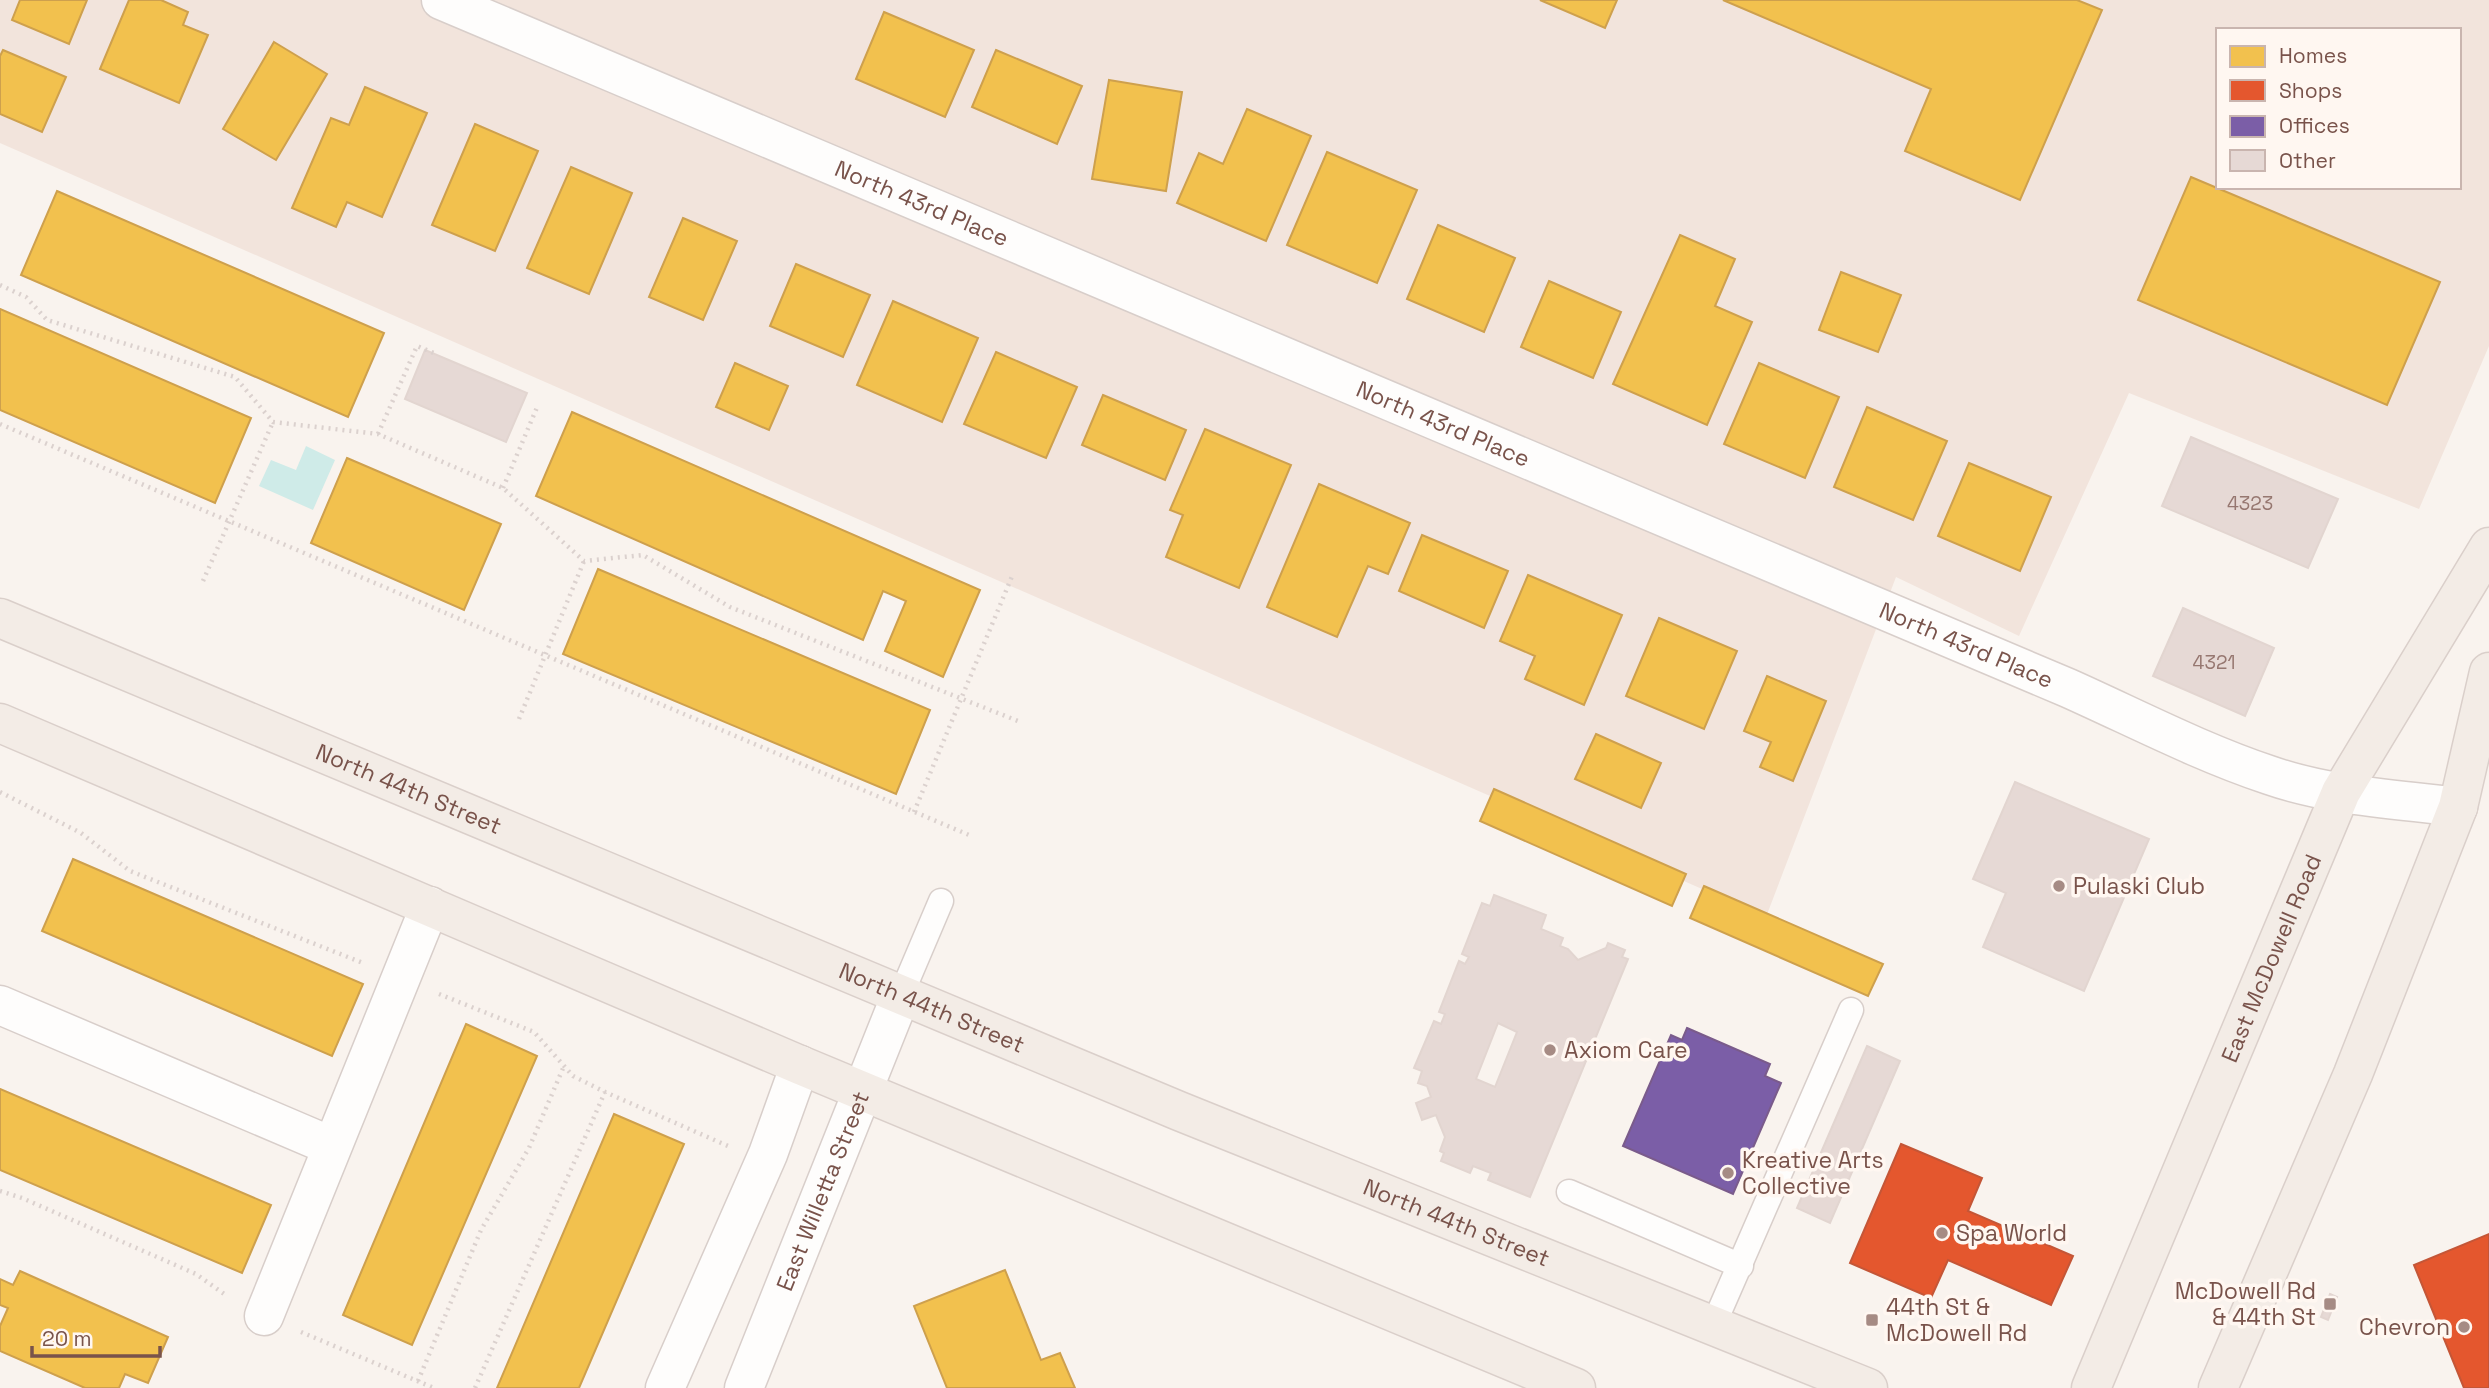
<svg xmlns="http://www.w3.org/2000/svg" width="2489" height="1388" font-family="'Space Grotesk',sans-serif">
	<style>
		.residential { fill: #f2e4dc; fill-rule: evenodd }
		.water { fill: #cfebe8 }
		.homes { fill: #f2c14e; stroke: #cea04d; stroke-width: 2 }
		.shops { fill: #e4572e; stroke: #c45637; stroke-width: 2 }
		.offices { fill: #7b5ea7; stroke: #7a5b8b; stroke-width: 2 }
		.building { fill: #e6d9d5; stroke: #e2d5d0; stroke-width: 2; fill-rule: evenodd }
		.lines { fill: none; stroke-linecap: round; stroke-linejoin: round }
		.service-casing { stroke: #d8ceca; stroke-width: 27 }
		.minor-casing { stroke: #d8ceca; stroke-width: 41 }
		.primary-casing { stroke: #dacfca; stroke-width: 41 }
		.path { stroke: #dbd1ce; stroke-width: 4.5; stroke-dasharray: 2 5; stroke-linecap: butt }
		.service { stroke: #fefdfc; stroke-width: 24 }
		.minor { stroke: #fefdfc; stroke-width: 38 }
		.primary { stroke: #f3ece6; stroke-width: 38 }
		.poi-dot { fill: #a68b84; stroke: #fff7f1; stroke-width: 2.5 }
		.labels { text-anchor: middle; stroke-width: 7; stroke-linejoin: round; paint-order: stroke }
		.number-label { font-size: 19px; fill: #967770 }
		.street-label { font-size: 23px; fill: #79534b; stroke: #fff7f1 }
		.poi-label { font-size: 23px; fill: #79534b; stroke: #fff7f1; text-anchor: start }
	</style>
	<rect width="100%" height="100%" fill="#f9f3ee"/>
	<path class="residential" d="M0,0H2489V346L2419,509L2129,393L2019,636L1896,577L1766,917L0,143ZM2218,30H2459V187H2218Z"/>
	<path class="water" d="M306,446L335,460L313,510L259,486L271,460L296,470Z"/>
	<g class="homes">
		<path d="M20,0H87L69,44L12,20Z"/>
		<path d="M129,0H161L188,12L183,25L208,35L179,103L100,69Z"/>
		<path d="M1540,0H1617L1605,28Z"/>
		<path d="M1723,0H2077L2102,10L2020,200L1905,151L1931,89Z"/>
		<path d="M884,12L974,50L945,117L856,79Z"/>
		<path d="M274,42L327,74L276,160L223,129Z"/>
		<path d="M3,50L66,77L42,132L0,114V56Z"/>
		<path d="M996,50L1082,86L1057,144L972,107Z"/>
		<path d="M1109,80L1182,92L1166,191L1092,179Z"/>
		<path d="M365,87L427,113L382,217L347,202L336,227L292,208L331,118L349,125Z"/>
		<path d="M1247,109L1311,136L1266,241L1177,203L1199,153L1223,164Z"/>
		<path d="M475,124L538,151L495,251L432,225Z"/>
		<path d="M1327,152L1417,190L1377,283L1287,245Z"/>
		<path d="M571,167L632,193L589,294L527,268Z"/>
		<path d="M2191,177L2440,282L2387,405L2138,300Z"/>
		<path d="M57,191L384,333L348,417L21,275Z"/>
		<path d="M683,218L737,241L703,320L649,297Z"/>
		<path d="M1438,225L1515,258L1484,332L1407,299Z"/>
		<path d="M1680,235L1735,259L1715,306L1752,322L1707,425L1613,384Z"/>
		<path d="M796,264L870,295L843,357L770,326Z"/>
		<path d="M1841,272L1901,295L1878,352L1819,330Z"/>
		<path d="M1549,281L1621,312L1593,378L1521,347Z"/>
		<path d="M893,301L978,338L942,422L857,385Z"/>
		<path d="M0,309L251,418L215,503L0,410Z"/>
		<path d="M996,352L1077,387L1046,458L964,424Z"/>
		<path d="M735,363L788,386L769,430L716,407Z"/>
		<path d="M1759,363L1839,397L1805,478L1724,444Z"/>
		<path d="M1103,395L1186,430L1165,480L1082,445Z"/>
		<path d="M1867,407L1947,441L1913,520L1834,487Z"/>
		<path d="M572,412L980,590L943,677L885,651L906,601L883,591L863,640L536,496Z"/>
		<path d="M1205,429L1291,465L1239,588L1166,557L1183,515L1170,510Z"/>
		<path d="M347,458L501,524L464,610L311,543Z"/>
		<path d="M1969,463L2051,497L2020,571L1938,536Z"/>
		<path d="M1319,484L1410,523L1388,574L1368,566L1337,637L1267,607Z"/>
		<path d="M1422,535L1508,571L1484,628L1399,591Z"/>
		<path d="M598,569L930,710L896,794L563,654Z"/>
		<path d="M1528,575L1622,615L1584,705L1525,679L1535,656L1500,641Z"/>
		<path d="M1659,618L1737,651L1704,729L1626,696Z"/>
		<path d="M1767,676L1826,701L1793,781L1760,767L1771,742L1744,731Z"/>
		<path d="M1596,734L1661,763L1641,808L1575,779Z"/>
		<path d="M1494,789L1686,874L1672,906L1480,821Z"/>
		<path d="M73,859L363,984L332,1056L42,931Z"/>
		<path d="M1704,886L1883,964L1868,996L1690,918Z"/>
		<path d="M466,1024L537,1056L412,1345L343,1315Z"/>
		<path d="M0,1089L271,1205L242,1273L0,1170Z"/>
		<path d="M614,1114L684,1144L579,1388H497Z"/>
		<path d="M1005,1270L1041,1360L1060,1353L1075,1388H947L914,1306Z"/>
		<path d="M20,1271L168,1337L148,1383L125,1374L119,1388H85L0,1351V1326L8,1308L0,1305V1279L13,1285Z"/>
	</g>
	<g class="shops">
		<path d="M1901,1144L1982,1178L1968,1211L2073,1256L2051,1305L1948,1260L1931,1298L1850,1263Z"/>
		<path d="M2489,1234V1388H2464L2414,1265Z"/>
	</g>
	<path class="offices" d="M1687,1028L1770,1064L1765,1076L1781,1083L1733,1194L1623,1146L1671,1035L1682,1040Z"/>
	<g class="building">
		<path d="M425,350L527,393L506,442L405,399Z"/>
		<path d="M2191,437L2338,499L2308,568L2162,506Z"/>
		<path d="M2183,608L2274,648L2245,716L2153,676Z"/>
		<path d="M2015,782L2149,839L2084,991L1983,947L2006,893L1973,879Z"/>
		<path d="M1494,895L1546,915L1541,929L1563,938L1560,946L1568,949L1578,960L1606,948L1608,943L1625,950L1622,957L1628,959L1530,1197L1488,1180L1491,1173L1473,1166L1470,1173L1441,1161L1444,1153L1440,1151L1445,1137L1436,1115L1422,1120L1416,1103L1431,1097L1427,1086L1418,1083L1422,1071L1414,1068L1434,1021L1441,1024L1445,1014L1439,1012L1459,961L1465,964L1469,957L1462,954L1482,903L1490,906ZM1498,1023L1517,1032L1495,1087L1476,1079Z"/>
		<path d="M1867,1046L1900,1061L1830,1223L1797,1208Z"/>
		<path d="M2330,1294L2337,1297L2328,1320L2321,1317Z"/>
	</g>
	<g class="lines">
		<g class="service-casing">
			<g id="service">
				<path d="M901,995L941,901"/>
				<path d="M1569,1192L1741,1266"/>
				<path d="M1713,1326L1851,1010"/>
			</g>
		</g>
		<g class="minor-casing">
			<g id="minor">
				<path id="s1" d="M441,0L2068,688C2135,718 2200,752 2269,775C2329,796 2395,799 2458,807"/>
				<path d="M0,1005L331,1146"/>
				<path d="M264,1316L430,906"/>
				<path d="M665,1388L768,1154L800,1065"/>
				<path id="s2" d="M744,1388L901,995"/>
			</g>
		</g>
		<g class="primary-casing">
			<g id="primary">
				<path id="s3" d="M0,618L1179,1111L1868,1388"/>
				<path d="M0,723L800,1065L1576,1388"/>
				<path id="s4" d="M2091,1388L2341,792L2489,547"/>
				<path d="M2218,1388L2353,1074L2458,807L2489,672"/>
			</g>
		</g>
		<g class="path">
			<path d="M0,285L26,297L47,320L235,377L273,422L378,434L503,488L584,561L643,555L730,607L1018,721"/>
			<path d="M0,424L969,835"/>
			<path d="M378,434L417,346L436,354"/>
			<path d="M503,488L538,405"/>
			<path d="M203,581L273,422"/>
			<path d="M519,719L584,561"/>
			<path d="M0,792L81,833L130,871L363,963"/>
			<path d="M914,812L1013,574"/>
			<path d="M439,994L534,1032L573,1076L605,1092L728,1146"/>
			<path d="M0,1191L22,1198L196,1274L227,1296"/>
			<path d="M301,1332L434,1388"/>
			<path d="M418,1381L481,1230L529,1148L564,1066"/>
			<path d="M475,1388L605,1092"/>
		</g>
		<use href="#service" class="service"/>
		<use href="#minor" class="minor"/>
		<use href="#primary" class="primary"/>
	</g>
	<g class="poi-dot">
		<circle cx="2059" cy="886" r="7"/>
		<circle cx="1550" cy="1050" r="7"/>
		<circle cx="1728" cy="1173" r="7"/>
		<circle cx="1942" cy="1233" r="7"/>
		<rect x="2323" y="1297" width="14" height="14" rx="3.5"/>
		<rect x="1865" y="1313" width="14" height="14" rx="3.5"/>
		<circle cx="2464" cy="1327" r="7"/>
	</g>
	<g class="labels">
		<g class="number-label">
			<text x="2250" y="510">4323</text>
			<text x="2214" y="669">4321</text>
		</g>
		<g class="street-label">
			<text dy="8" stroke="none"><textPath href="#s1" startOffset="522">North 43rd Place</textPath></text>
			<text dy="8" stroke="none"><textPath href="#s1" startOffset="1088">North 43rd Place</textPath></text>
			<text dy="8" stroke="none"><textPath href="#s1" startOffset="1656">North 43rd Place</textPath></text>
			<text dy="8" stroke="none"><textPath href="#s3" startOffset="443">North 44th Street</textPath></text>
			<text dy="8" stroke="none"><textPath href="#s4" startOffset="466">East McDowell Road</textPath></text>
			<text dy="8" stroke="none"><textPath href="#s3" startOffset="1010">North 44th Street</textPath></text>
			<text dy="8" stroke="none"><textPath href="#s2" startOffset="212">East Willetta Street</textPath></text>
			<text dy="8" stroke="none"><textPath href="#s3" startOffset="1577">North 44th Street</textPath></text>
		</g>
		<g class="poi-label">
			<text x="2073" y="894">Pulaski Club</text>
			<text x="1564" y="1058">Axiom Care</text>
			<text x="1742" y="1168">Kreative Arts<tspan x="1742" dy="26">Collective</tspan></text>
			<text x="1956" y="1241">Spa World</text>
			<text x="2316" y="1299" text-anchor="end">McDowell Rd<tspan x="2316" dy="26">&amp; 44th St</tspan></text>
			<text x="1886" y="1315">44th St &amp;<tspan x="1886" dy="26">McDowell Rd</tspan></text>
			<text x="2450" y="1335" text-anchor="end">Chevron</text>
		</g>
	</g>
	<rect x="2216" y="28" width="245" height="161" fill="#fff7f1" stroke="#c9b5af" stroke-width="2"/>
	<rect x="2230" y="46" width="35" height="21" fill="#f2c14e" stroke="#c9b5af" stroke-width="2"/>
	<text x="2279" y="63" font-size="21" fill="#79534b">Homes</text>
	<rect x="2230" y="80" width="35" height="21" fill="#e4572e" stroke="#c9b5af" stroke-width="2"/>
	<text x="2279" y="98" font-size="21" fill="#79534b">Shops</text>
	<rect x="2230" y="116" width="35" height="21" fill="#7b5ea7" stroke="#c9b5af" stroke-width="2"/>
	<text x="2279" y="133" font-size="21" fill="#79534b">Offices</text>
	<rect x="2230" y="150" width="35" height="21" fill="#e6d9d5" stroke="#c9b5af" stroke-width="2"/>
	<text x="2279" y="168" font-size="21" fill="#79534b">Other</text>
	<path d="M32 1346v10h128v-10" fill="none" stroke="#79534b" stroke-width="3.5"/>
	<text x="42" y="1346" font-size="21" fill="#79534b" stroke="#fff7f1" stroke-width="5" paint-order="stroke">20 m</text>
</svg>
